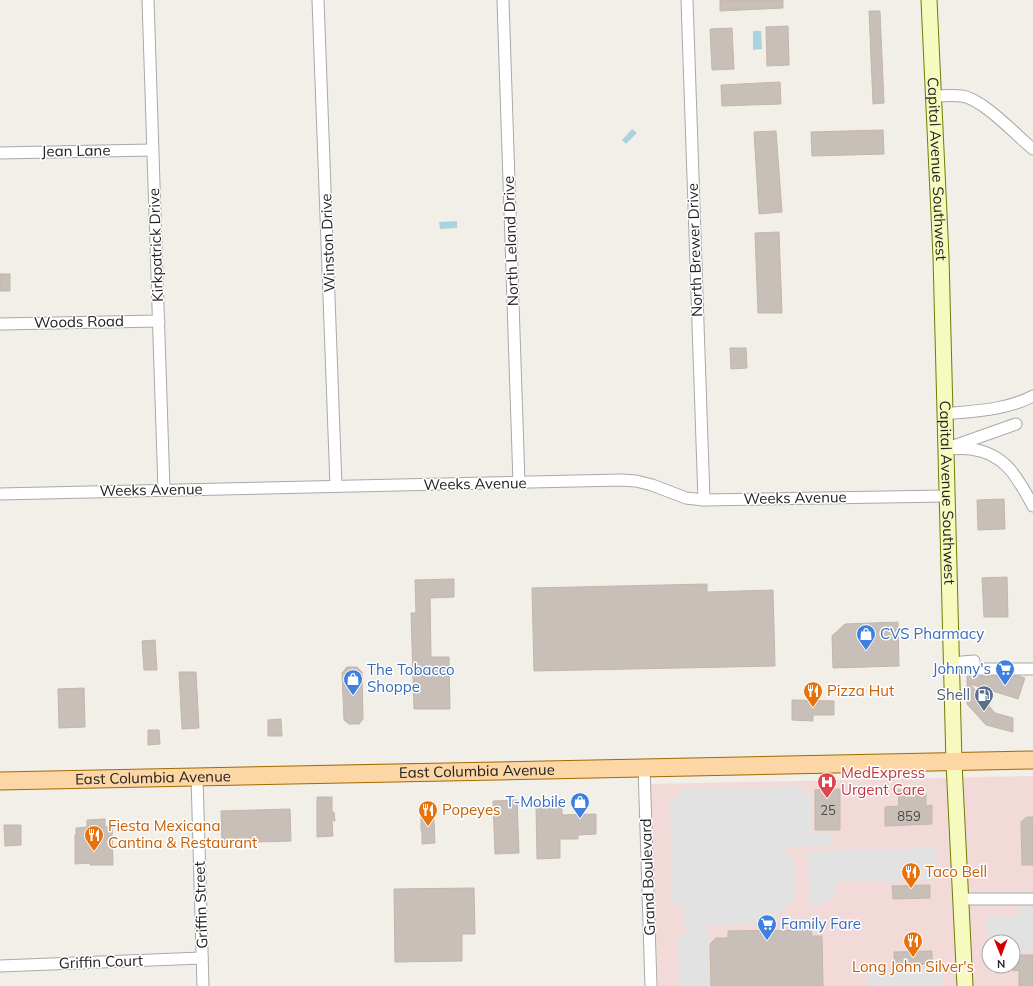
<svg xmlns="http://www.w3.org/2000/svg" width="1033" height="986" font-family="Mulish,sans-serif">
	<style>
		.commercial { fill: #f2dad9; fill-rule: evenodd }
		.parking { fill: #e2e2e2 }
		.water { fill: #aad3df }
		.building { fill: #c7bfb8; stroke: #c4b6ab }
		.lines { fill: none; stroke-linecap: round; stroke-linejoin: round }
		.minor-casing { stroke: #a9a9a9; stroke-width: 13 }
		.secondary-casing { stroke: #707d05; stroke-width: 17 }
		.primary-casing { stroke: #a06b00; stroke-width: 19 }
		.minor { stroke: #fff; stroke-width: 11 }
		.secondary { stroke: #f7fabf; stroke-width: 15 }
		.primary { stroke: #fcd6a4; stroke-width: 17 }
		.labels { text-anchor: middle; stroke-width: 3; stroke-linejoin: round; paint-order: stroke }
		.number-label { font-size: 13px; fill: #4b4948 }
		.street-label { font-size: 15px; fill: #222; stroke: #fff }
		.shop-label { font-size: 15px; fill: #366cbe; stroke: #fff; text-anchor: start }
		.food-label { font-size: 15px; fill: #c56008; stroke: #fff; text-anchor: start }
		.service-label { font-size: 15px; fill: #4e5e75; stroke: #fff; text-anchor: end }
		.health-label { font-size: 15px; fill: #be3a42; stroke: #fff; text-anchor: start }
	</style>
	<rect width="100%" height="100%" fill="#f2efe9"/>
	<path class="commercial" d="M1033,776V986H658L650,784ZM989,942H1013V966H989Z"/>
	<g class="parking">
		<path d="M802,786L803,795H811L812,834H831V846L785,847V856H794L795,903H786V909L768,924L708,925L709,986H679L678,934H687V929L683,925L682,905H672L670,798L679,797V789Z"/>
		<path d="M935,848L936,880L835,882V896L818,906H809L808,851Z"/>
		<path d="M1020,907H1033V952H1013V942H989V964L987,916L1020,915Z"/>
		<path d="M990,966H1007V973L994,974Z"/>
		<path d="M943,971V986H868V972Z"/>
	</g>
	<g class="water">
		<path d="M753,31H761L762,49L753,50Z"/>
		<path d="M632,129L637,133L626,144L622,140Z"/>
		<path d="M457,221V228L440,229L439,222Z"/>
	</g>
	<g class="building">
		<path d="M720,0H783V8L720,11Z"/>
		<path d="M869,11H880L884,103L873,104Z"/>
		<path d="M788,26L789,65L767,66L766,27Z"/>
		<path d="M732,28L734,69L712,70L710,29Z"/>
		<path d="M780,82L781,104L722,106L721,85Z"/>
		<path d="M883,130L884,154L812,156L811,132Z"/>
		<path d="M776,131L782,212L759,214L754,132Z"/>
		<path d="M779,232L782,313H758L755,233Z"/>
		<rect x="0" y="274" width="10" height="17"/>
		<path d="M730,348H746L747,368L731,369Z"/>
		<path d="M1004,499L1005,529L978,530L977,500Z"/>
		<path d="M1007,577L1008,617H984L982,578Z"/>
		<path d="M454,579V597L430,598L431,657H449L450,709H414L411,613H416L415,580Z"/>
		<path d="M707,584V592L773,590L775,666L534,671L532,588Z"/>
		<path d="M898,622L899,666L833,668L832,636L845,624Z"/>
		<path d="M155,640L157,670H144L142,641Z"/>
		<path d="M347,667H357L362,672L363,719L359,724H349L344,720L342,673Z"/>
		<path d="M179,672H196L199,728L182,729Z"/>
		<path d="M967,676H1018L1025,678L1018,699L970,684L995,713L1013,718V732L986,725L967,704Z"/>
		<path d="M84,688L85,727L59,728L58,689Z"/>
		<path d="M792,700L834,701V715H813V721L792,720Z"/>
		<path d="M281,719L282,736H268V720Z"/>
		<path d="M148,730H159L160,744L148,745Z"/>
		<path d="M840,789V830H815V790Z"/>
		<path d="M898,790H920L926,794V806L932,805V824L885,826V807L899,806Z"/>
		<path d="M317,797H332V812H334L335,821H332L333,836L317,837Z"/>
		<path d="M517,800L519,853L495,854L493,801Z"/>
		<path d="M562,804V815L596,814V834L578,835V839H560V858L537,859L536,805Z"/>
		<path d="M290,809L291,841L222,843L221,811Z"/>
		<path d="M431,809L432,811L433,820H434L435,843L422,844V831H421V812L423,811V810Z"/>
		<path d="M1027,817H1033V865H1022L1021,822Z"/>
		<path d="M105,819V827L112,826L113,865H90V863L75,864V835H76V828L87,827V820Z"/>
		<path d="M4,825H21V845L5,846Z"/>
		<path d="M930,885V898L893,899L892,886Z"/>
		<path d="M474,888L475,934H462V961L395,962L394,889Z"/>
		<path d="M811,930L812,936H822L823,986H711L710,944L716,938H728V931Z"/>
		<path d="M932,951V964L894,965V952Z"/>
		<path d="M1013,955H1033V986H1019V970L1013,971Z"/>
	</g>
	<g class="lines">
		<g class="minor-casing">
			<g id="minor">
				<path d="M148,0L164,490"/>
				<path d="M318,0L336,486"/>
				<path d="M503,0L519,483"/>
				<path d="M687,0L704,500"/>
				<path d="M934,96C943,96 953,95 962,96C983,99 1016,135 1033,149"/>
				<path d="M0,153L152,150"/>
				<path d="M0,324L159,321"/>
				<path d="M944,414C974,411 1007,410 1033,396"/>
				<path d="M951,447L1016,424"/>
				<path d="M945,449C953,449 963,448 971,449C1006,454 1017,477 1033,506"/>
				<path d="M0,494L621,480L636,481L652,485L686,498L704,500L946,496"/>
				<path d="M951,663L974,661V669H1033"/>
				<path d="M644,767L651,986"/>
				<path d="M197,777L203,986"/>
				<path d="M961,899H1033"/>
				<path d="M0,966L202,958"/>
			</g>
		</g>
		<g class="secondary-casing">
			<g id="secondary">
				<path id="s1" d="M929,0L941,257L954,763L965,986"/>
			</g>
		</g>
		<g class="primary-casing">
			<g id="primary">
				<path id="s2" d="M0,781L1033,760"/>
			</g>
		</g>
		<use href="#minor" class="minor"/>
		<use href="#secondary" class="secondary"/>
		<use href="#primary" class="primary"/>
	</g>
	<defs>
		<g id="shop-pin" transform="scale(1)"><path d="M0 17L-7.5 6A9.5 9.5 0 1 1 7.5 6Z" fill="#3f7fe0" stroke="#fff"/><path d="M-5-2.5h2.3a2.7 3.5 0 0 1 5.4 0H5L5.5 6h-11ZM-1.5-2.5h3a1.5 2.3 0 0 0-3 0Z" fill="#fff"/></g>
		<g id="supermarket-pin" transform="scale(1)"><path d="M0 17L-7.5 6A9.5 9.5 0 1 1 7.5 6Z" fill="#3f7fe0" stroke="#fff"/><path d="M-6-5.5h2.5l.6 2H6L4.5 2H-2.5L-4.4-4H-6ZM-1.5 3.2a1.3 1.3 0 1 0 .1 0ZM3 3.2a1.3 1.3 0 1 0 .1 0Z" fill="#fff"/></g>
		<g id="restaurant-pin" transform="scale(1)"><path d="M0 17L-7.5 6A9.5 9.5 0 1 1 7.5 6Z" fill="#e8710a" stroke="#fff"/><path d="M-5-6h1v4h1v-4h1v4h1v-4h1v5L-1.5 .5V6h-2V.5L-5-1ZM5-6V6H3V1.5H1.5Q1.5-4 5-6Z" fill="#fff"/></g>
		<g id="fuel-pin" transform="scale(1)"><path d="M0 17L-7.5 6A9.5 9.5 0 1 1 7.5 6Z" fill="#5c6f8a" stroke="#fff"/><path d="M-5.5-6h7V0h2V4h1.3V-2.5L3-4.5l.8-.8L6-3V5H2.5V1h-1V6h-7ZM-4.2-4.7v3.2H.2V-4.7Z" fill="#fff"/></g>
		<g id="hospital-pin" transform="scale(1)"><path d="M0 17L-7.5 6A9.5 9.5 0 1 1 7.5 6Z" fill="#e0444e" stroke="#fff"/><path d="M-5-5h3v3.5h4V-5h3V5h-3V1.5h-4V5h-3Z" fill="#fff"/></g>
	</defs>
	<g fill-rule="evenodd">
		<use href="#shop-pin" x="866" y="634"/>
		<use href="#supermarket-pin" x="1005" y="669"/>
		<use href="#shop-pin" x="353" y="679"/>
		<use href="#restaurant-pin" x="813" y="691"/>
		<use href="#fuel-pin" x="984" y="695"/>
		<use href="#hospital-pin" x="827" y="782"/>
		<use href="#shop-pin" x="580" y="802"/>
		<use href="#restaurant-pin" x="428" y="810"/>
		<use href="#restaurant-pin" x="94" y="835"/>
		<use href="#restaurant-pin" x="911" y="872"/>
		<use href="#supermarket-pin" x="767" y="924"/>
		<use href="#restaurant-pin" x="913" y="941"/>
	</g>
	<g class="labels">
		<g class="number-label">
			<text x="828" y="815">25</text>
			<text x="909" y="821">859</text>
		</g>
		<g class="street-label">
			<text transform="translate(76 151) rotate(-1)" y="5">Jean Lane</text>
			<text dy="5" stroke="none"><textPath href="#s1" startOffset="169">Capital Avenue Southwest</textPath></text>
			<text transform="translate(511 241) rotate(-92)" y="5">North Leland Drive</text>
			<text transform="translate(328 243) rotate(-92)" y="5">Winston Drive</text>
			<text transform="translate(156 245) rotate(-92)" y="5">Kirkpatrick Drive</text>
			<text transform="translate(695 250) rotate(-92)" y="5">North Brewer Drive</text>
			<text transform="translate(79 322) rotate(-1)" y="5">Woods Road</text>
			<text transform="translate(475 484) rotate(-1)" y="5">Weeks Avenue</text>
			<text transform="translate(151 490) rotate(-1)" y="5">Weeks Avenue</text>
			<text dy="5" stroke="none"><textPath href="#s1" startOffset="493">Capital Avenue Southwest</textPath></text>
			<text transform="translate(795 498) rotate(-1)" y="5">Weeks Avenue</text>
			<text dy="5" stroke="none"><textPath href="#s2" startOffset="477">East Columbia Avenue</textPath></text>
			<text dy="5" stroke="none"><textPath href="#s2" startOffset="153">East Columbia Avenue</textPath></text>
			<text transform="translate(648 877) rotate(-92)" y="5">Grand Boulevard</text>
			<text transform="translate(201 905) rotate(-92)" y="5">Griffin Street</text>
			<text transform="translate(101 962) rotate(-2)" y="5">Griffin Court</text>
		</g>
		<g class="shop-label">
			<text x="880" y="639">CVS Pharmacy</text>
			<text x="991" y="674" text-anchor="end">Johnny's</text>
			<text x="367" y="675">The Tobacco<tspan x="367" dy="17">Shoppe</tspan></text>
			<text x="566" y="807" text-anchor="end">T-Mobile</text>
			<text x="781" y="929">Family Fare</text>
		</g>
		<g class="food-label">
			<text x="827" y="696">Pizza Hut</text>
			<text x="442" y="815">Popeyes</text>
			<text x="108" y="831">Fiesta Mexicana<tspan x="108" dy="17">Cantina &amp; Restaurant</tspan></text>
			<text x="925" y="877">Taco Bell</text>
			<text x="913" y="972" text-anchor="middle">Long John Silver's</text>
		</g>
		<g class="service-label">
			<text x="970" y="700">Shell</text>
		</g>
		<g class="health-label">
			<text x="841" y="778">MedExpress<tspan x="841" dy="17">Urgent Care</tspan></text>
		</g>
	</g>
	<g transform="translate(1001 954) rotate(179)"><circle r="19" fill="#ffffff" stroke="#a7a7a7"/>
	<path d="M0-3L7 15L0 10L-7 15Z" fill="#d40000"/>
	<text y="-6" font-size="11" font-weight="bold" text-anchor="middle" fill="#222222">N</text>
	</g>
</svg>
